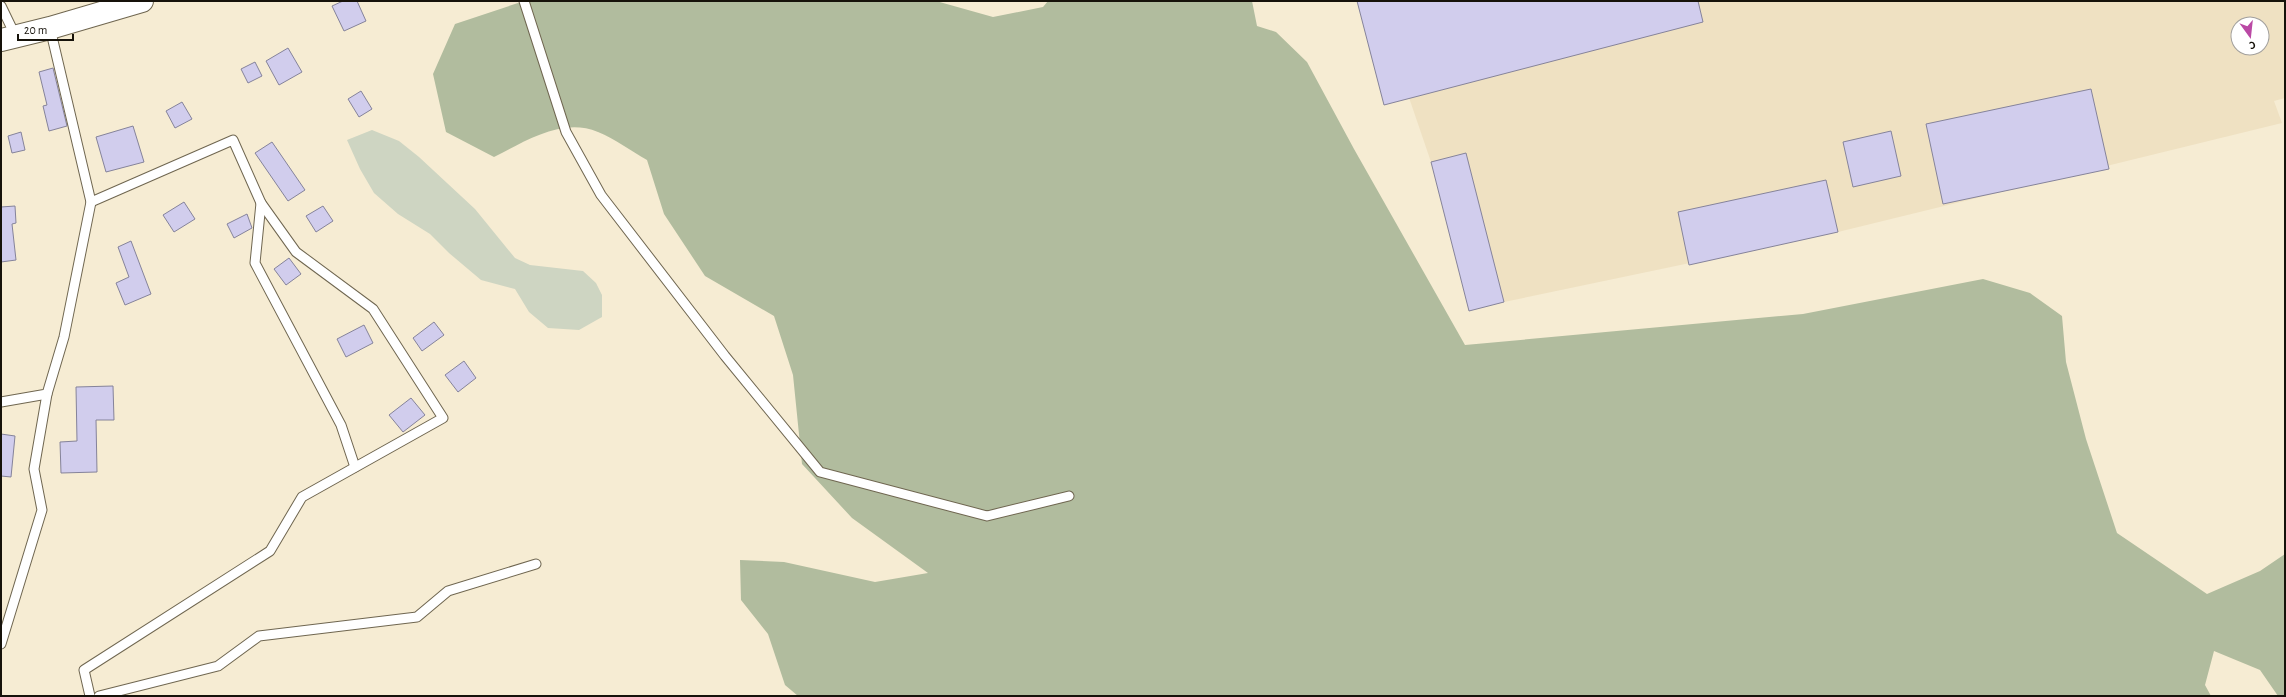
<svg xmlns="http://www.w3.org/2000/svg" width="2286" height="697" font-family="'Alegreya Sans',sans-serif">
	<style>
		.built { fill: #efe1c2; fill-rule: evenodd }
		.green { fill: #ced5c2 }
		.forest { fill: #b1bc9e }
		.building { fill: #d1cded; stroke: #85839a }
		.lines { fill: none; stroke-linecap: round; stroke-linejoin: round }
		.service-casing { stroke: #6f6650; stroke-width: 11 }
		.tertiary-casing { stroke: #6f6650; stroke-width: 24 }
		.service { stroke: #fff; stroke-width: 9 }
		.tertiary { stroke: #fff; stroke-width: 22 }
	</style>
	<rect width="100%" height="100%" fill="#f6ecd3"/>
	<path class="built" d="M1376,1H2285V98L2274,101L2282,123L1838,232L1504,302L1431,162ZM2238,24H2262V48H2238Z"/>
	<path class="green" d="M372,130L399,141L419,157L475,209L515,258L530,265L583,271L596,283L602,295V317L579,330L548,328L529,312L515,289L481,280L449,253L430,234L398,214L374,193L360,169L347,140Z"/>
	<path class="forest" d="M524,1H936L993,17L1043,7L1048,1H1252L1257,26L1276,32L1307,62L1354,149L1465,345L1803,314L1983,279L2030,293L2062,316L2066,362L2086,439L2117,533L2207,594L2260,571L2285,554V696H2278L2260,670L2214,651L2205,685L2211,696H798L785,685L768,634L741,600L740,560L784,562L875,582L928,573L852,518L802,464L793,375L774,316L705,276L664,214L647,160C631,151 615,139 598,132C562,117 526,141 494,157L446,132L433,74L455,24Z"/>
	<g class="building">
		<path d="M343,1H357L366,21L344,31L332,6Z"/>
		<path d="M1357,1H1698L1703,22L1384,105Z"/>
		<path d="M288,48L302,72L279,85L266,61Z"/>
		<path d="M255,62L262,76L248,83L241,69Z"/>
		<path d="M53,68L67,126L49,131L43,106L47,105L39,72Z"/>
		<path d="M2091,89L2109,169L1943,204L1926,124Z"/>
		<path d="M361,91L372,109L359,117L348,99Z"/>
		<path d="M182,102L192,119L175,128L166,111Z"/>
		<path d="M133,126L144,162L106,172L96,137Z"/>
		<path d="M1891,131L1901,176L1853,187L1843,142Z"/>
		<path d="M21,132L25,150L12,153L8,136Z"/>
		<path d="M272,142L305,190L288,201L255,153Z"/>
		<path d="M1466,153L1504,302L1469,311L1431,162Z"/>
		<path d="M1826,180L1838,232L1689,265L1678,212Z"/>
		<path d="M184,202L195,219L174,232L163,215Z"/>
		<path d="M15,206L16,223L12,224L16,260L1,262V207Z"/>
		<path d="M323,206L333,221L316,232L306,216Z"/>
		<path d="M247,214L252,228L234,238L227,224Z"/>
		<path d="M131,241L151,294L125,305L116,283L129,277L118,247Z"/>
		<path d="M289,258L301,274L286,285L274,269Z"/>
		<path d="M434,322L444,335L422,351L413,338Z"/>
		<path d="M364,325L373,343L346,357L337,339Z"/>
		<path d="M464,361L476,378L458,392L445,375Z"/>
		<path d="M113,386L114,420H96L97,472L61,473L60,442L77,441L76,387Z"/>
		<path d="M411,398L425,415L403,432L389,415Z"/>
		<path d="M1,434L15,436L11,477L1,476Z"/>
	</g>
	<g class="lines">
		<g class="service-casing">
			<g id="service">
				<path d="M524,1L566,132L601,195L725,356L820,472L987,516L1069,496"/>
				<path d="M1,6L16,37"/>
				<path d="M261,203L255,263L341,425L355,467"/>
				<path d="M1,402L47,394L64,337L91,202L50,28"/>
				<path d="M1,644L42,510L34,469L47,394"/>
				<path d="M90,696L84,670L270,551L302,497L443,418L373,309L296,252L261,203L233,140L91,202"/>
				<path d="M99,696L218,666L259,636L417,617L448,591L536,564"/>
			</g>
		</g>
		<g class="tertiary-casing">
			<path id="tertiary" d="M1,40L50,28L142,1"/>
		</g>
		<use href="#service" class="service"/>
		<use href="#tertiary" class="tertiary"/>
	</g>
	<rect width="2286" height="697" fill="none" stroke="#16120a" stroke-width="4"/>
	<g transform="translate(2250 36) rotate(165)"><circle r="19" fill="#ffffff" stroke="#a2a09d"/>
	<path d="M0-3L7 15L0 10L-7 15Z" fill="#ba49a5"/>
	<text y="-6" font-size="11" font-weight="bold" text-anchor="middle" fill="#16120a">С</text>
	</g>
	<path d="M18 34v6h55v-6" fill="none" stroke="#16120a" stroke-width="2"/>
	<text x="24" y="34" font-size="12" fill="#16120a" stroke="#ffffff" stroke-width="3" paint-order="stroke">20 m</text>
</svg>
